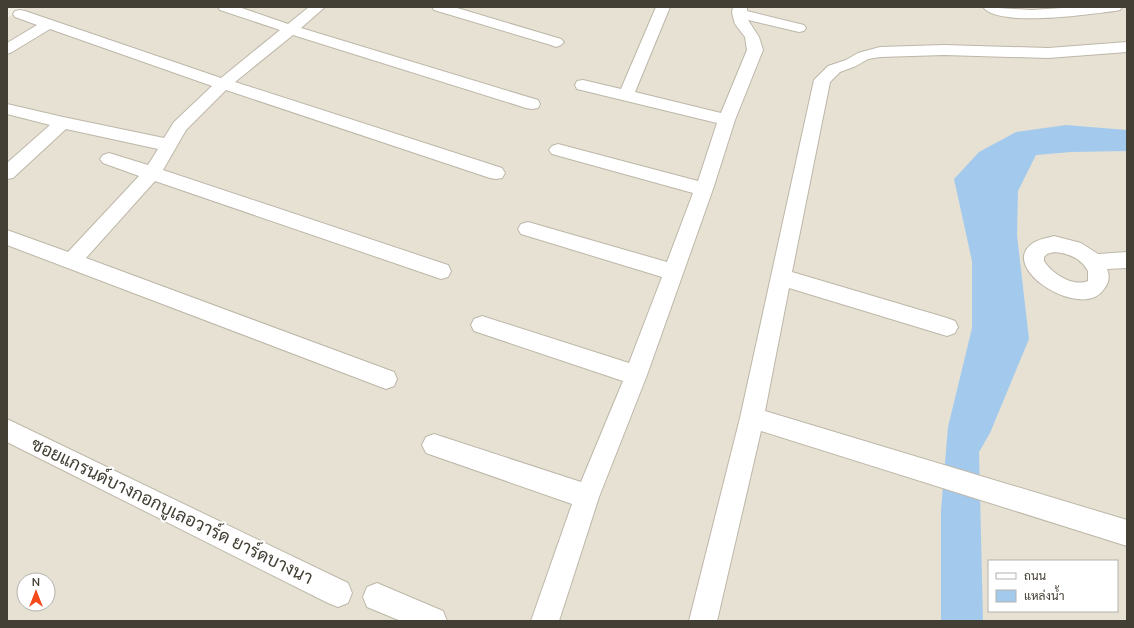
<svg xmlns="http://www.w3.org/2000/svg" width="1134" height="628" font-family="Mulish,Sarabun,sans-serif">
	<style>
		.residential { fill: #e6e1d3; fill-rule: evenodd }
		.water { fill: #a3caed }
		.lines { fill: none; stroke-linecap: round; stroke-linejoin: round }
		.minor-casing { stroke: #bdb7a8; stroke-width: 2 }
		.minor { fill: #fff; fill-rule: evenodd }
		.labels { text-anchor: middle; stroke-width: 4; stroke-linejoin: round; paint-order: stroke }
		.near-street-label { font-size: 18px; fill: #443f35; stroke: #fff }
	</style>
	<rect width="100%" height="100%" fill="#f2efe5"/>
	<path class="residential" d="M26,7H1127V621H7V18ZM989,561H1117V611H989ZM24,580H48V604H24Z"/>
	<path class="water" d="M1066,125L1127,130V151L1071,152L1036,155L1018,191L1017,235L1029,339L990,433L979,452L983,621H941V510L948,427L972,328V261L954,179L979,152L1016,132Z"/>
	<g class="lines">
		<g class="minor-casing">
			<g id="minor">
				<path d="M218,7H239L288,24L309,7H325L301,28L538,100L540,104L538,108L532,109L526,108L293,35L235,82L502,168L505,173L502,178L496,179L490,178L226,90L186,130L163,170L448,265L451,271L448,277L441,279L155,181L86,258L394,372L397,379L394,386L386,389L7,245V230L68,252L139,176L103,163L100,159L103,155L109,153L148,165L158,149L66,129L13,178L7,179V163L50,125L7,114V104L63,117L164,138L174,122L212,86L50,29L12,52L7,54V43L37,25L15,17L13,14L15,11L20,10L25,11L221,78L280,30L220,10Z"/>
				<path d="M432,7H454L561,39L564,42L561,45L556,47L551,45L434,10Z"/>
				<path d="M656,7H670L635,92L721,113L747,50L745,37L735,24L732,13L733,7H747V11L804,25L806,28L804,31L799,32L748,20L759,37L763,50L735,120L713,189L647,375L599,497L559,621H531L572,504L426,453L422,445L426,437L434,434L581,482L623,381L474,331L471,325L474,319L482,316L629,363L662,277L521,234L518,229L521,224L528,222L667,262L693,193L552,154L549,150L552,146L558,144L698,181L717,123L577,89L575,85L577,81L583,80L621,89Z"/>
				<path d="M983,7L1031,10L1078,7H1122L1120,10L1115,11C1090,14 998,28 983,7Z"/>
				<path d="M1127,42V52L1048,58L944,55L880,57L868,59L856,66L840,72L830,82L792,272L947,318L955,321L958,327L955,333L947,336L789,288L765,411L1127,520V546L761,431L717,621H689L740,418L814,80L828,66L846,60L858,53L880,47L944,45L1048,48Z"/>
				<path d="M1054,236L1081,243L1098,254L1127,252V268L1107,269C1110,276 1109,283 1104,289C1083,322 996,268 1033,243C1039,239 1048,238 1054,236ZM1054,252C1068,253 1081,258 1088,271V281C1073,287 1052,274 1044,261V257L1047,254Z"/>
				<path d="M7,419L348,583L352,593L348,603L338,607L328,603L7,442Z"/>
				<path d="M377,583L443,611L447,621H401L367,607L363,597L367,587Z"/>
			</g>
		</g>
		<use href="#minor" class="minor"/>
	</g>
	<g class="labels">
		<g class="near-street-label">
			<text transform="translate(172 511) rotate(26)" y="6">ซอยแกรนด์บางกอกบูเลอวาร์ด ยาร์ดบางนา</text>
		</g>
	</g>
	<rect width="1134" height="628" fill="none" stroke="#443f35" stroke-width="16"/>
	<rect x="988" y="560" width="130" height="52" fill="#ffffff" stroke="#b4b2ae"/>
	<rect x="996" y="573" width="20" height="6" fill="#ffffff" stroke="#b4b2ae"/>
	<text x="1024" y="580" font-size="12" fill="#443f35">ถนน</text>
	<rect x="996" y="590" width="20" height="12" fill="#a3caed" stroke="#b4b2ae"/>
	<text x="1024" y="600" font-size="12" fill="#443f35">แหล่งน้ำ</text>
	<g transform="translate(36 592)"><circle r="19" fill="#ffffff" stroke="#b4b2ae"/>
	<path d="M0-3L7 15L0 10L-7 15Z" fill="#f3491c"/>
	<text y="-6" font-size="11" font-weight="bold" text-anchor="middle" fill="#443f35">N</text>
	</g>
</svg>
